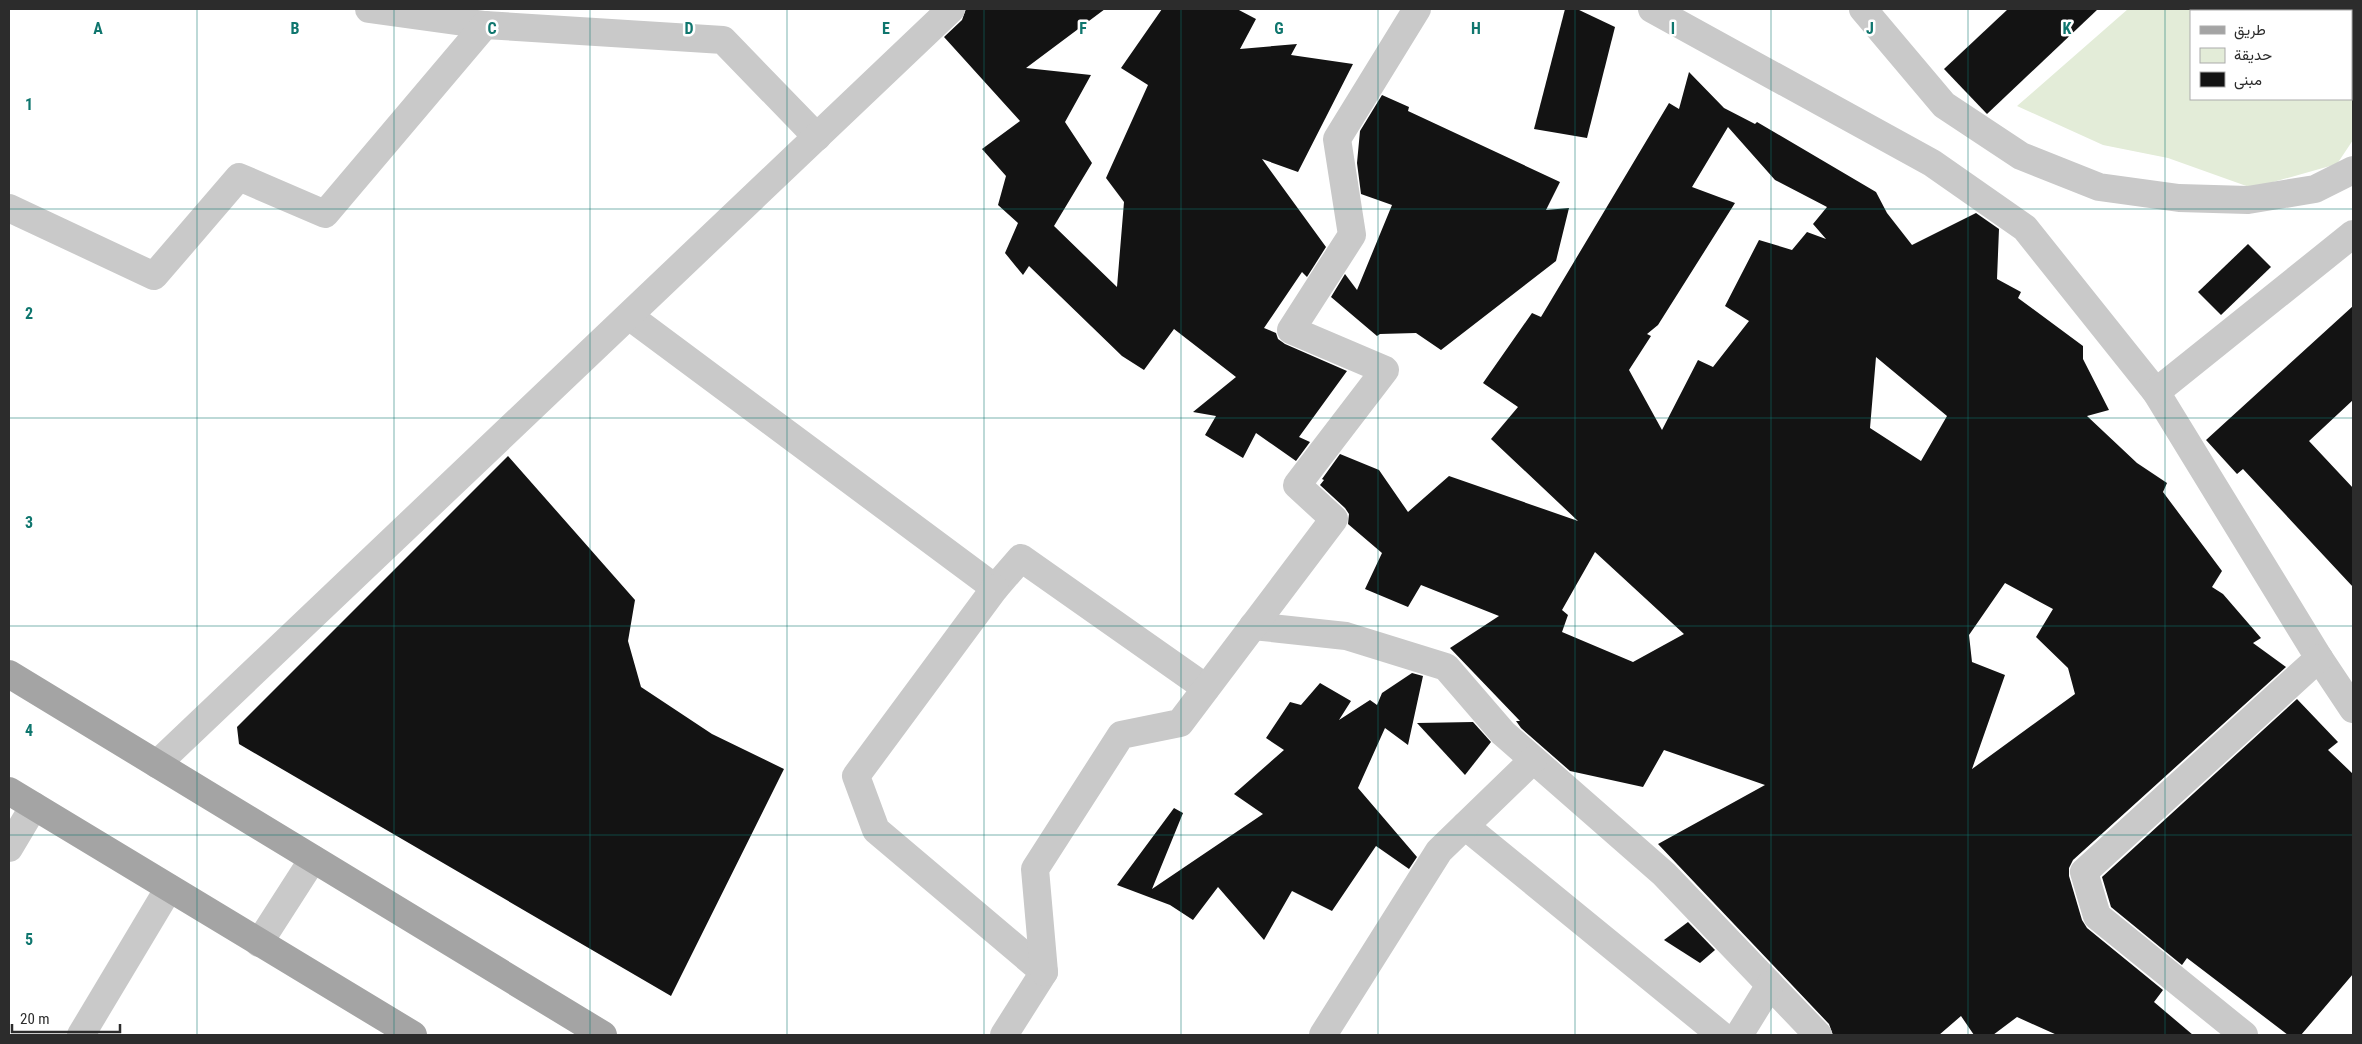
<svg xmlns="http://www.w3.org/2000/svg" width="2362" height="1044" font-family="'Roboto Condensed',Vazirmatn,sans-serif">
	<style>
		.green { fill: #e3ecd8 }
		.building { fill: #131313; fill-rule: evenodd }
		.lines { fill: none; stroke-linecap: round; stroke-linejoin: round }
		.minor { stroke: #c9c9c9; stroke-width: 28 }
		.major { stroke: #a4a4a4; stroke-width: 28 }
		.grid { fill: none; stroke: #0f766e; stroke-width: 1; stroke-opacity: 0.55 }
		.grid-label { font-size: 16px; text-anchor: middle; font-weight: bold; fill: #0f766e; stroke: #fff; stroke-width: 5; stroke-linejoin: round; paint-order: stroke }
	</style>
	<rect width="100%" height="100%" fill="#fff"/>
	<path class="green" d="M2128,9H2277L2279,11H2191V99H2351V96L2353,99V140L2337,164L2252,188L2168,158L2103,145L2017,106Z"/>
	<g class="building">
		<path d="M966,9H1105L1026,68L1091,75L1065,122L1092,163L1054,226L1117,287L1124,202L1106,178L1148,85L1121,68L1162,9H1237L1256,19L1240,49L1297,44L1291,55L1353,64L1298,172L1262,159L1326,247L1307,277L1302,272L1264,328L1276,333L1278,339L1285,344L1347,371L1299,437L1310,442L1296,461L1256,433L1243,458L1205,435L1216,416L1193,412L1236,377L1174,329L1144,370L1122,356L1029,266L1023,275L1005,253L1018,223L998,205L1006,176L982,149L1020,121L944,37L962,20Z"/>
		<path d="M1565,9H1577L1615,27L1587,138L1534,129Z"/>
		<path d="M2008,9H2098L1987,114L1944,69Z"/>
		<path d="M1689,72L1724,108L1755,124L1757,122L1876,192L1887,213L1912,245L1976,213L1999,229L1997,279L2021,292L2018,298L2083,346V359L2109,410L2087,416L2137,463L2167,483L2163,492L2222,571L2212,587L2223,594L2261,638L2253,643L2286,667L2073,860L2069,868V876L2082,920L2087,928L2163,990L2154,1002L2193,1035H2057L2017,1017L1993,1035H1974L1961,1016L1939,1035H1833L1829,1024L1658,844L1765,785L1664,750L1643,787L1570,771L1521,728L1516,721H1520L1450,648L1499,616L1421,585L1408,607L1365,589L1382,553L1348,524L1349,514L1345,508L1320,485L1324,480L1322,479L1340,454L1379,470L1408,512L1449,476L1578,521L1491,439L1518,407L1483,383L1532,313L1541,317L1669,103L1679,109ZM1728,127L1775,180L1827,207L1813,224L1826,239L1807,232L1792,250L1759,240L1725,306L1749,321L1713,367L1698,360L1662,430L1629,370L1651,336L1647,334L1658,325L1735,203L1692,187ZM1876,357L1947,416L1921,461L1870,428ZM1595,552L1684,634L1633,662L1562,632L1568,615L1562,610ZM2005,583L2053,609L2036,637L2068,668L2075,694L1972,769L2005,675L1972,662L1969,635Z"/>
		<path d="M1382,95L1409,107L1408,111L1560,182L1546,210L1569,208L1556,261L1441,350L1416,333L1380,334L1377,336L1331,297L1345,274L1357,290L1392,205L1361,194L1357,163L1360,131Z"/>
		<path d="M2248,244L2271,267L2221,315L2198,292Z"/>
		<path d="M2353,306V400L2309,441L2353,488V587L2243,469L2237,474L2206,440Z"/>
		<path d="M508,456L635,600L628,641L641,687L712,734L784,769L671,996L239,744L237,727Z"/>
		<path d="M1412,673L1423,676L1408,745L1385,728L1358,788L1417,857L1409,869L1376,846L1332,911L1292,891L1264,940L1218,887L1193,920L1170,905L1117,885L1174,808L1183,813L1152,889L1263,814L1234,794L1284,750L1266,738L1290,702L1301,705L1320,683L1351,701L1339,720L1370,700L1377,705L1382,693Z"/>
		<path d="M2297,699L2338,742L2328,750L2353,774V974L2301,1035H2288L2187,958L2182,965L2111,907L2102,877Z"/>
		<path d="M1473,722L1491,742L1465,775L1417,723Z"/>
		<path d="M1688,922L1715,950L1700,963L1664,940Z"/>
	</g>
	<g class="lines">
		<g class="minor">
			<path d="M369,9L485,25L723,40L817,137"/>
			<path d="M1652,9L1932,163L2025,228L2156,392L2319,658L2353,709"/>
			<path d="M1863,9L1944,105L2021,156L2099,187L2179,198L2248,200L2315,189L2353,170"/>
			<path d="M9,208L154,276L239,177L325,214L485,25"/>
			<path d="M629,316L995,588L1021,558L1206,688"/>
			<path d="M2156,392L2353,234"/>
			<path d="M995,588L856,776L876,830L1044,972L1004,1035"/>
			<path d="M1253,626L1346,636L1446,667L1503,733L1664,874L1818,1035"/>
			<path d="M157,764L951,9"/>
			<path d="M1465,826L1721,1035"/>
			<path d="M9,848L34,806"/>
			<path d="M259,943L313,859"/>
			<path d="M1044,972L1035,869L1121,735L1180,723L1334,519L1297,485L1385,370L1291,330L1352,235L1337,139L1417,9"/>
			<path d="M81,1035L169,888"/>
			<path d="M1323,1035L1439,851L1533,760"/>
			<path d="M1739,1035L1770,985"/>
			<path d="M2244,1035L2097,916L2084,872L2319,658"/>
		</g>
		<g class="major">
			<path d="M9,674L603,1035"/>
			<path d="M9,791L413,1035"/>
		</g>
	</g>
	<path class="grid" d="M197,9V1035M394,9V1035M590,9V1035M787,9V1035M984,9V1035M1181,9V1035M1378,9V1035M1575,9V1035M1771,9V1035M1968,9V1035M2165,9V1035M9,209H2353M9,418H2353M9,626H2353M9,835H2353"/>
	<g class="grid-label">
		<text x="98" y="34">A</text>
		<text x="295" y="34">B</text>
		<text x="492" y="34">C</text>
		<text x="689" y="34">D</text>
		<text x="886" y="34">E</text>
		<text x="1083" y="34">F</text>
		<text x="1279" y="34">G</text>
		<text x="1476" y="34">H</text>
		<text x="1673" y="34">I</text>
		<text x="1870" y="34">J</text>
		<text x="2067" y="34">K</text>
		<text x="29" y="110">1</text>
		<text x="29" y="319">2</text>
		<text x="29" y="528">3</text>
		<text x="29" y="736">4</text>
		<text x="29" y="945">5</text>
	</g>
	<rect width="2362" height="1044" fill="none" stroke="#2c2c2c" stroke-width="20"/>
	<rect x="2190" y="10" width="162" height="90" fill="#ffffff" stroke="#ababab"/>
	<rect x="2200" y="26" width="25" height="8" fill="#a4a4a4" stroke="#ababab"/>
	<text x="2234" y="35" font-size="15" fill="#2c2c2c">طريق</text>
	<rect x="2200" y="48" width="25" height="15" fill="#e3ecd8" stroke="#ababab"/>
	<text x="2234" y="60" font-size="15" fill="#2c2c2c">حديقة</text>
	<rect x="2200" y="72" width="25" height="15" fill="#131313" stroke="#ababab"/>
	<text x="2234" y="85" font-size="15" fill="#2c2c2c">مبنى</text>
	<path d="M12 1024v8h108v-8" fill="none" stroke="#2c2c2c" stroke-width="2.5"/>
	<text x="20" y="1024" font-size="15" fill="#2c2c2c" stroke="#ffffff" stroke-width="4" paint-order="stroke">20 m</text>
</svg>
